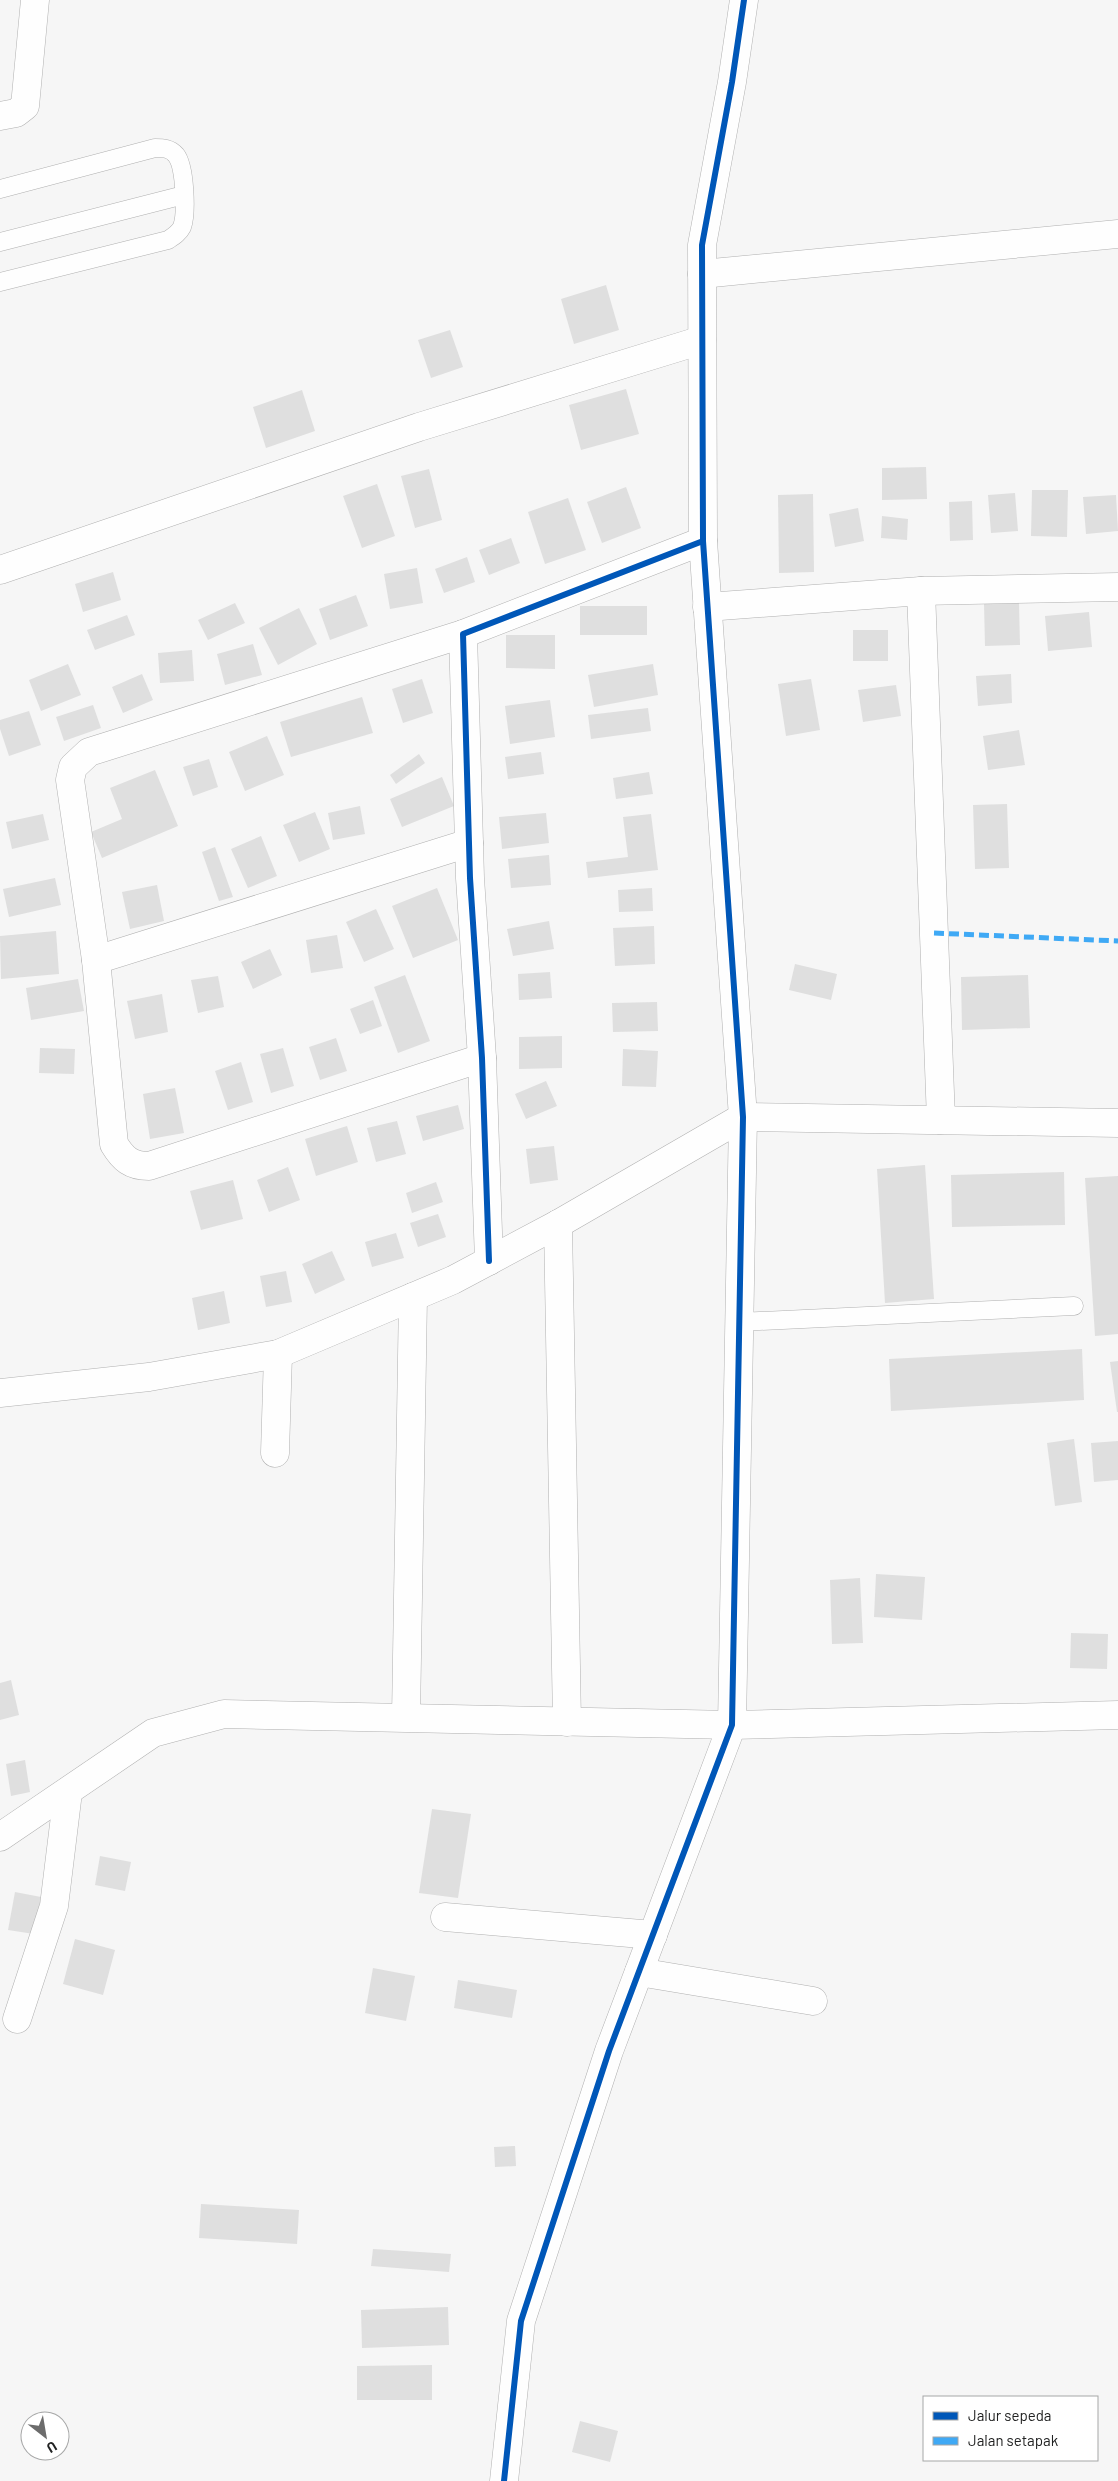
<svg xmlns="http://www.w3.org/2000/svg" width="1118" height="2481" font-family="Barlow,sans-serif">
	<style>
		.building { fill: #dfdfdf }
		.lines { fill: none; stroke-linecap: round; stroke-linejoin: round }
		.service-casing { stroke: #b0b0b0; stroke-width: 19 }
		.minor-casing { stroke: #b0b0b0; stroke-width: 29 }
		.service { stroke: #fefefe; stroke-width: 18 }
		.minor { stroke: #fefefe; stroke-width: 28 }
		.quiet { stroke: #3fa9f5; stroke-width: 5; stroke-dasharray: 10 5; stroke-linecap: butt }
		.cycleway-casing { stroke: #fff; stroke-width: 9 }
		.cycleway { stroke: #0057b8; stroke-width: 6 }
	</style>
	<rect width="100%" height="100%" fill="#f6f6f6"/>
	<g class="building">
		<path d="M606,285L619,330L574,344L561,299Z"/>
		<path d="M450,330L463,367L431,378L418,340Z"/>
		<path d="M626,389L639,434L581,450L569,405Z"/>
		<path d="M302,390L315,431L266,448L253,407Z"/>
		<path d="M926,467L927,499L882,500V468Z"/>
		<path d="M429,469L442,520L415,528L401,476Z"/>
		<path d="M377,484L395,536L362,548L343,496Z"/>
		<path d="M626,487L641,528L602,543L587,502Z"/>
		<path d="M1032,490H1068L1067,537L1031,536Z"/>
		<path d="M1015,493L1018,531L991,533L988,495Z"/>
		<path d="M813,494L814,572L779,573L778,495Z"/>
		<path d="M1116,495L1118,531L1086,534L1083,497Z"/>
		<path d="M568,498L586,550L545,564L528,512Z"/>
		<path d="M972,501L973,540L950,541L949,502Z"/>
		<path d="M858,508L864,541L835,547L829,514Z"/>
		<path d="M882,516L908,519L907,540L881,538Z"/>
		<path d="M511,538L520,563L489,575L479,550Z"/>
		<path d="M467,557L475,582L444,593L435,569Z"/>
		<path d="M417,568L423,603L390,609L384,574Z"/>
		<path d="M113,572L121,600L83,612L75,584Z"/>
		<path d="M356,595L368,626L330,640L319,609Z"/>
		<path d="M235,603L245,623L208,640L198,620Z"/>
		<path d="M1019,603L1020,645L985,646L984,604Z"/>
		<rect x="580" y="606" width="67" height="29"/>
		<path d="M299,608L317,644L278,665L259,628Z"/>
		<path d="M1089,612L1092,647L1048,651L1045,616Z"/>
		<path d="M127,615L135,635L95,650L87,630Z"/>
		<rect x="853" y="630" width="35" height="31"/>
		<path d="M506,635H555V669L506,668Z"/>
		<path d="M253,644L262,675L225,685L217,654Z"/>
		<path d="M192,650L194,681L160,683L158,653Z"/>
		<path d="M68,664L81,695L41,711L29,680Z"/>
		<path d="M653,664L658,695L594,707L588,675Z"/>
		<path d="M142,674L153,700L123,713L112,687Z"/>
		<path d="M1011,674L1012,703L978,706L976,676Z"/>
		<path d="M422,679L433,713L403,723L392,689Z"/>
		<path d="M811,679L820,730L786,736L778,684Z"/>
		<path d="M896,685L901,716L863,722L858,690Z"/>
		<path d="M362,697L373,733L291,757L280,722Z"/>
		<path d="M550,700L555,737L510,744L505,706Z"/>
		<path d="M93,705L101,728L64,741L56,717Z"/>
		<path d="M648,708L651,731L591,739L588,715Z"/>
		<path d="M29,711L41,745L9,756L0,729V720Z"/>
		<path d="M1019,730L1025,765L988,770L983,736Z"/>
		<path d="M267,736L284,775L245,791L229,752Z"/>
		<path d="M541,752L544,774L508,779L505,757Z"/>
		<path d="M419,754L425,763L396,784L390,775Z"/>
		<path d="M209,759L218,787L193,796L183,767Z"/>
		<path d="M155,770L178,826L102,858L91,832L122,819L110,788Z"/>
		<path d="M649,772L653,794L616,799L613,778Z"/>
		<path d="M442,777L454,806L402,827L390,799Z"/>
		<path d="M1007,804L1009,868L975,869L973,805Z"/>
		<path d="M360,806L365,834L333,840L328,813Z"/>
		<path d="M315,812L330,849L299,862L283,825Z"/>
		<path d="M546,813L549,843L502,849L499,817Z"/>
		<path d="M43,814L49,840L12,849L6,822Z"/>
		<path d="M651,814L658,870L588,878L586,862L628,857L623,817Z"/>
		<path d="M261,836L277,876L248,888L231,849Z"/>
		<path d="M215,847L233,897L219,901L202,852Z"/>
		<path d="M549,855L551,885L511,888L508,859Z"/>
		<path d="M55,878L61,905L9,917L3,889Z"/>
		<path d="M157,885L164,921L130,929L122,892Z"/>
		<path d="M437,888L458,940L413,958L392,906Z"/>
		<path d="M652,888L653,911L619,912L618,890Z"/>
		<path d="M376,909L394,949L364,962L346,922Z"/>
		<path d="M549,921L554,949L513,956L507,929Z"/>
		<path d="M654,926L655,964L615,966L613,928Z"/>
		<path d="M56,931L59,974L1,979L0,936Z"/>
		<path d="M337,935L343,968L311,973L306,940Z"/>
		<path d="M270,949L282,975L253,989L241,962Z"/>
		<path d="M795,964L837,974L831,1000L789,990Z"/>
		<path d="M550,972L552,998L519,1000L518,974Z"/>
		<path d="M405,975L430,1041L398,1053L374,987Z"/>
		<path d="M1028,975L1030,1028L962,1030L961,977Z"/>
		<path d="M218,976L224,1007L198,1013L191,980Z"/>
		<path d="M78,979L84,1011L31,1020L26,988Z"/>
		<path d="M162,994L168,1032L135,1039L127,1001Z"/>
		<path d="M373,1000L382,1026L360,1034L350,1009Z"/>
		<path d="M657,1002L658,1031L613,1032L612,1003Z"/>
		<path d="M562,1036V1068L519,1069V1037Z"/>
		<path d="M336,1038L347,1071L320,1080L309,1047Z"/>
		<path d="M40,1048L75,1049L74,1074L39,1073Z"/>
		<path d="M283,1048L294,1086L271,1093L260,1054Z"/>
		<path d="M623,1049L658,1051L656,1087L622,1086Z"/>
		<path d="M241,1062L253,1102L228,1110L215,1071Z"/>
		<path d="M546,1081L557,1106L526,1119L515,1094Z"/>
		<path d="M175,1088L184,1133L150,1139L143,1094Z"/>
		<path d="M458,1105L464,1129L423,1141L416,1116Z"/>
		<path d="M397,1121L406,1154L376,1162L367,1128Z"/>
		<path d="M347,1126L358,1162L316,1176L305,1139Z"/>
		<path d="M554,1146L558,1180L530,1184L526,1149Z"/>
		<path d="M925,1165L934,1299L885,1303L877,1169Z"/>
		<path d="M288,1167L300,1200L269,1212L257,1180Z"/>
		<path d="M1064,1172L1065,1225L952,1227L951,1175Z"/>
		<path d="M1118,1176V1334L1095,1336L1085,1178Z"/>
		<path d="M233,1180L243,1219L201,1230L190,1191Z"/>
		<path d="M436,1182L443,1202L412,1213L406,1193Z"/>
		<path d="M438,1214L446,1237L418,1247L410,1223Z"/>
		<path d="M396,1233L404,1258L372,1267L365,1242Z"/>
		<path d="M332,1251L345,1280L315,1294L302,1264Z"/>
		<path d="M286,1271L292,1302L266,1307L260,1276Z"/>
		<path d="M224,1291L230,1323L198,1330L192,1298Z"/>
		<path d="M1082,1349L1084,1400L891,1411L889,1359Z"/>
		<path d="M1118,1361V1412H1117L1110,1362Z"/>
		<path d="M1074,1439L1082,1502L1055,1506L1047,1443Z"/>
		<path d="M1118,1441V1480L1094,1482L1091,1443Z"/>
		<path d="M876,1574L925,1577L922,1620L874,1617Z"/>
		<path d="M860,1578L863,1643L832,1644L830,1580Z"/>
		<path d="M1071,1633L1108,1634L1107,1669L1070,1668Z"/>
		<path d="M11,1680L19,1715L0,1720V1683Z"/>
		<path d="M25,1760L30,1792L11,1796L6,1764Z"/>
		<path d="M432,1809L471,1814L458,1898L419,1893Z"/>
		<path d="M100,1856L131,1862L125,1891L95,1885Z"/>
		<path d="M15,1892L41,1897L34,1934L8,1930Z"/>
		<path d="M75,1939L115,1950L103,1995L63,1984Z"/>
		<path d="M373,1968L415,1976L406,2021L365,2013Z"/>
		<path d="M458,1980L517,1990L512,2018L454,2008Z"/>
		<path d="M515,2146L516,2166L495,2167L494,2147Z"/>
		<path d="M201,2204L299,2210L297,2244L199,2238Z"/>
		<path d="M373,2249L451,2254L449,2272L371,2266Z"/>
		<path d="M448,2307L449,2345L362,2348L361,2310Z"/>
		<path d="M432,2365V2400H357V2366Z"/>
		<path d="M580,2421L618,2431L610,2462L572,2452Z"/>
	</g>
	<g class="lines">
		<g class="service-casing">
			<g id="service">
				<path d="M0,189L155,148C163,148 170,148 176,155C185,166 187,213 182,227C179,233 174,236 168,240L0,282"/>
				<path d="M0,242L184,195"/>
				<path d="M740,1322L1074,1306"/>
			</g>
		</g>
		<g class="minor-casing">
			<g id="minor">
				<path d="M0,116L16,113L25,106L35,0"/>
				<path d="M702,274L1118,234"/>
				<path d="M0,570L419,427L702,340"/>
				<path d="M921,591L1118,587"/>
				<path d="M707,607L921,591L941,1120"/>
				<path d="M463,634L89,752L73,767L70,780L96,960L114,1144C123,1159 131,1166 149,1166L482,1058"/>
				<path d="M96,960L469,843"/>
				<path d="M558,1224L567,1722"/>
				<path d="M489,1261L482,1058L470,878L463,634L703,541L702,245L732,82L744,0"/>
				<path d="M0,1393L149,1377L278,1354L453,1280L558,1224L743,1117L1118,1123"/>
				<path d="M275,1453L278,1354"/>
				<path d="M406,1717L413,1297"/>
				<path d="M0,1837L153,1733L224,1714L732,1725L1118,1715"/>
				<path d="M445,1917L653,1935"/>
				<path d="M639,1972L813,2001"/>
				<path d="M17,2019L54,1906L68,1792"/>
				<path d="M504,2481L521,2321L609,2051L732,1725L743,1117L703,541"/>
			</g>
		</g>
		<use href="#service" class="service"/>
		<use href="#minor" class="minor"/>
		<path class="quiet" d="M934,933L1118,941"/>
		<g class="cycleway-casing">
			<g id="cycleway">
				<path d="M489,1261L482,1058L470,878L463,634L703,541L702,245L732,82L744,0"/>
				<path d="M504,2481L521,2321L609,2051L732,1725L743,1117L703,541"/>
			</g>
		</g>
		<use href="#cycleway" class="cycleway"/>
	</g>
	<rect x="923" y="2396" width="175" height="65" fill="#ffffff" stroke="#a6a7a7"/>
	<rect x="933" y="2412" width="25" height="8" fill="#0057b8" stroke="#a6a7a7"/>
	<text x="968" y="2421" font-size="15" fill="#212222">Jalur sepeda</text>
	<rect x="933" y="2437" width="25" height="8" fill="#3fa9f5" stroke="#a6a7a7"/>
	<text x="968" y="2446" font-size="15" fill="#212222">Jalan setapak</text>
	<g transform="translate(45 2436) rotate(149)"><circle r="24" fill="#ffffff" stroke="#a6a7a7"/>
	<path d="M0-4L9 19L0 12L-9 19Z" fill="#6c6c6c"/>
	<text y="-8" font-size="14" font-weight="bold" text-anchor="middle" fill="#212222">U</text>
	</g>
</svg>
